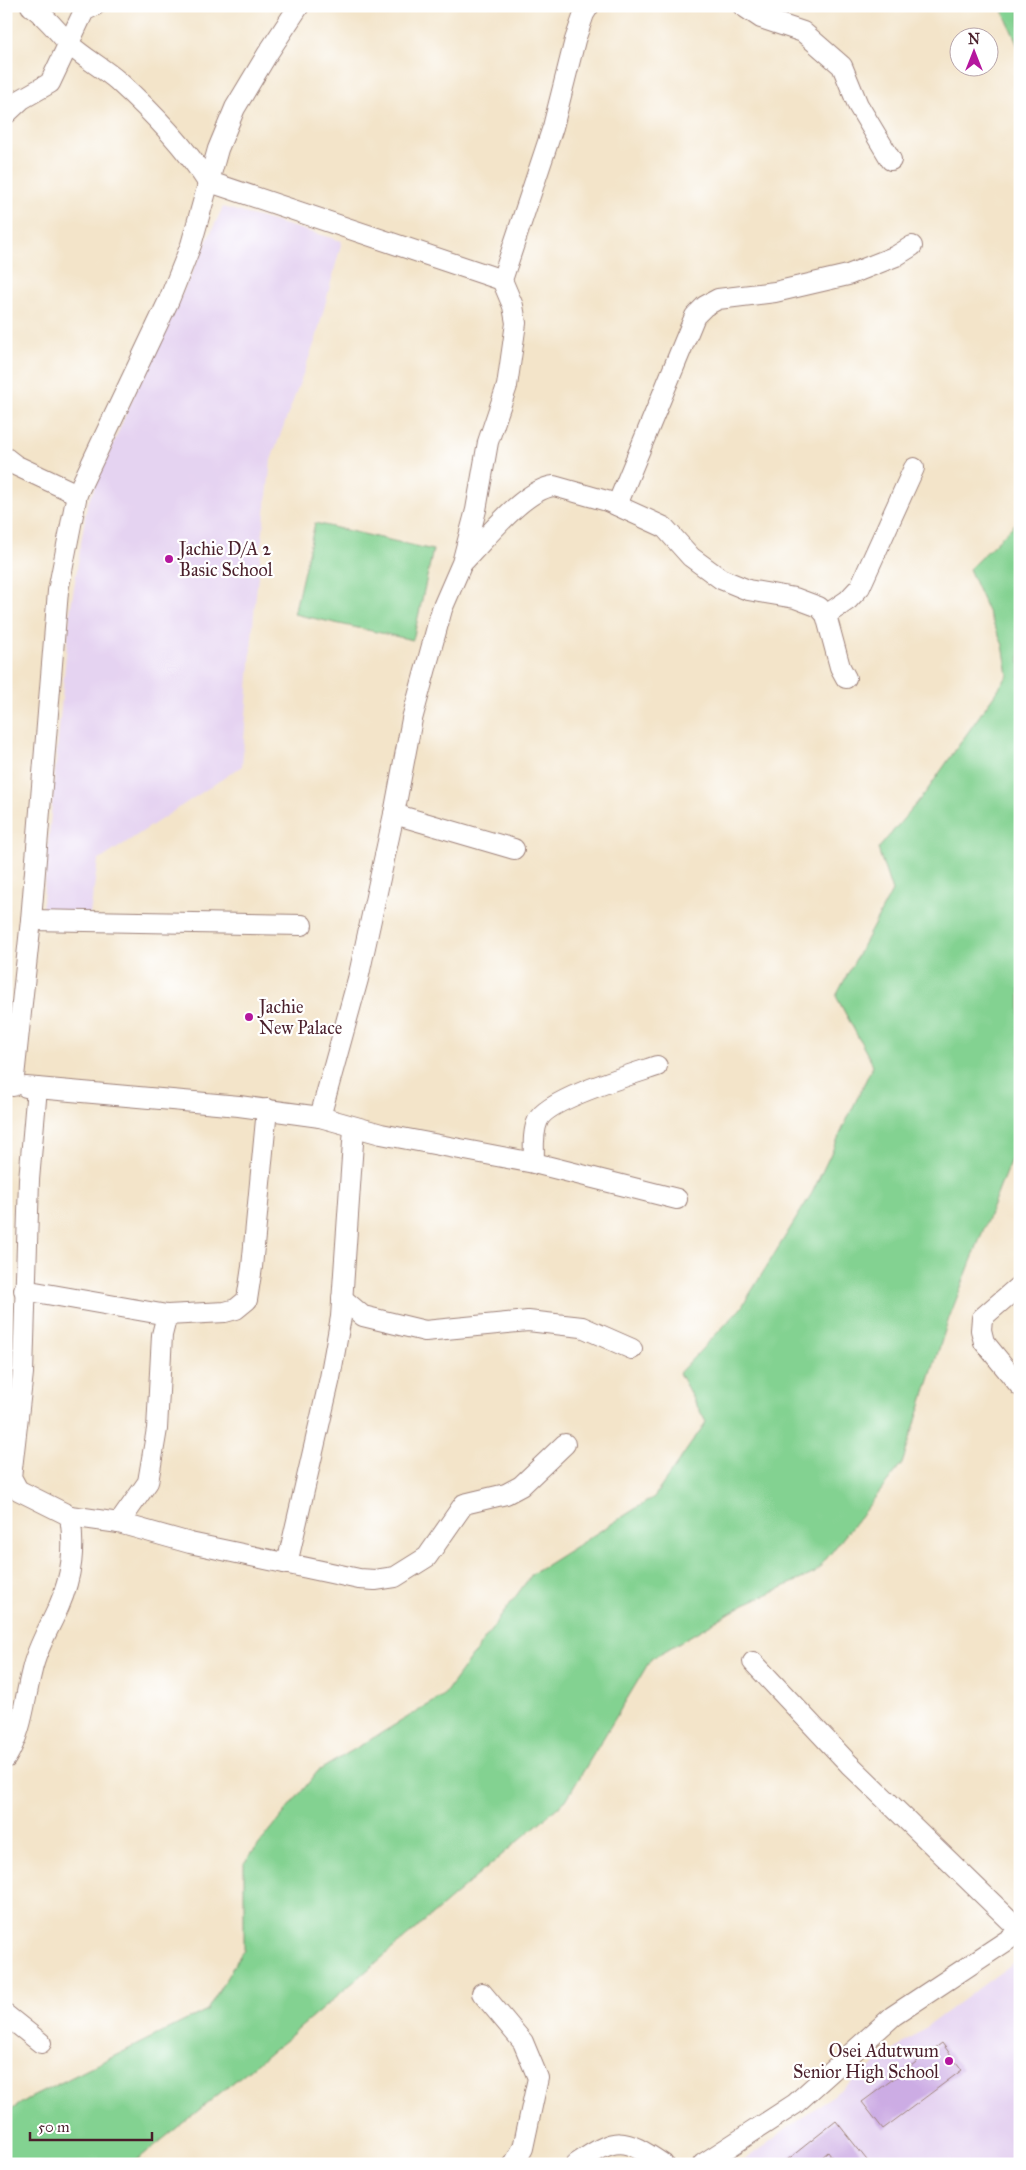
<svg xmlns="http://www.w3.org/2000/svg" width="1026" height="2170" font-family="'IM FELL Great Primer',serif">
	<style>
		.built { fill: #e5d3f1 }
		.green { fill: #83d291; stroke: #66785e }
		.building { fill: #ccace4 }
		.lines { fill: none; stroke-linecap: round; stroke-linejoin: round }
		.minor-casing { stroke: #9e827a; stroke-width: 22 }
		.minor { stroke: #fff; stroke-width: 20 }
		.poi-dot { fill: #b5179e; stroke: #fff; stroke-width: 2 }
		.labels { text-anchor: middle; stroke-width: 4.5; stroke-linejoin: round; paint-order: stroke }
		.poi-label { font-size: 18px; fill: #4a1f2b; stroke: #fff; text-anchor: start }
	</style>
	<rect width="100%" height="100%" fill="#fff"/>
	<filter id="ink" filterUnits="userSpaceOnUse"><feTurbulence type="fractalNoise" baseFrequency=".02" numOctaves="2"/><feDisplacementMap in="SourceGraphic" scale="10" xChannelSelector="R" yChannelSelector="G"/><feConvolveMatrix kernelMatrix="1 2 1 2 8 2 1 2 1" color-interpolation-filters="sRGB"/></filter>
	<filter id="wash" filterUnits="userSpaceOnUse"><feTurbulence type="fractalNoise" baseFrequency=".0096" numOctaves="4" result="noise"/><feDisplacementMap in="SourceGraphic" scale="20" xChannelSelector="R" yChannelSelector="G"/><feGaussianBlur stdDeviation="1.12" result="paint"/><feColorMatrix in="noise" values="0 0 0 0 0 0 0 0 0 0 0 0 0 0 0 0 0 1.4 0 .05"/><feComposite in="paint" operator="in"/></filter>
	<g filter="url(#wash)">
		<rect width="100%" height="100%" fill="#f3e4c9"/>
		<g class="built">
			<path d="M223,207L342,241L316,339L271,460L254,613L242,766L98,861L90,914L42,910L70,613L87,505L140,381Z"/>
			<path d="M1020,1958V2164H739Z"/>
		</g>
		<g class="green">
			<path d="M1001,6H1020V51Z"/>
			<path d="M1020,519V1136L949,1318L902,1464L815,1573L745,1604L651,1659L566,1800L287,2039L132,2164H6V2113L28,2099L207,2010L244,1949V1863L318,1771L443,1696L532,1574L654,1497L706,1422L679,1373L741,1308L812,1193L873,1065L836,996L892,891L878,849L926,792L1008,675L1003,645L969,569Z"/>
			<path d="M315,523L433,550L413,640L294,614Z"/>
		</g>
		<g id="blocks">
			<g class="building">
				<path d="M942,2043L962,2070L883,2129L862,2102Z"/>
				<path d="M836,2121L870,2164H837L828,2152L814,2164H782Z"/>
			</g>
		</g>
	</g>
	<g filter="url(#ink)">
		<use href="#blocks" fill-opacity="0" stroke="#9e827a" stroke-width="1"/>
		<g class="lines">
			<g class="minor-casing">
				<g id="minor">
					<path d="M31,6C47,17 56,30 69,44C84,58 103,68 118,81C151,111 183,144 207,181L502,280"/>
					<path d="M743,6L761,18L803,32L842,66L858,105L891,160"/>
					<path d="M6,114L22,99L50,83L84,11L94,6"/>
					<path d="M6,458L15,465L77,494"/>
					<path d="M617,505L695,316L705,306L718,299L775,292L848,275L896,256L912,246"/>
					<path d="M463,562C485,540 524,489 554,486L607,501L664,527L691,557L721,579L748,590L795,598L819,607L826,615L840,667L846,678"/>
					<path d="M826,615L848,600L860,587L914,468"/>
					<path d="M394,814L514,849"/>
					<path d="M31,920L302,925"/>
					<path d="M13,1086L31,920L58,591L77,494L169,300L191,245L218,149L235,108L268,53L299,6"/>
					<path d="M26,1087L239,1106L320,1117L381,1134L534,1163L677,1199"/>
					<path d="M37,1088L29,1180L23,1373L11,1477L18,1490L70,1516L119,1523L190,1543L359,1579L375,1580L395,1577L427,1557L464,1504L506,1494L521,1486L565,1444"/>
					<path d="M320,1117L358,979L394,814L412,719L442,609L462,563L476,510L488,442L507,386L516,323L513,306L502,280L553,127L575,40L584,14L589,6"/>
					<path d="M534,1163C534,1149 532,1133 538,1120C548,1099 633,1074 657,1066"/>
					<path d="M1020,1285L982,1318L981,1330L984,1342L1020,1386"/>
					<path d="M24,1290L167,1315"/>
					<path d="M342,1298L363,1316L425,1331L528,1321L582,1327L632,1349"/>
					<path d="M119,1523L148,1482L157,1429L162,1335L167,1315L225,1312L236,1309L247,1300L252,1267L267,1109"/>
					<path d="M287,1564L330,1378L341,1317L354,1128"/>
					<path d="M753,1662L849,1764L1020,1930"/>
					<path d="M6,1758C23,1730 24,1701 32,1670C37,1647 50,1627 59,1606C72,1576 75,1549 70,1516"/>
					<path d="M482,1993L523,2042L538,2078L523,2148L514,2164"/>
					<path d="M6,2015L41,2043"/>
					<path d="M576,2164C617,2136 622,2137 663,2164"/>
					<path d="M703,2164L795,2104L893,2016L1020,1932"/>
				</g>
			</g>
			<use href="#minor" class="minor"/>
		</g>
	</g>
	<g class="poi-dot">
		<circle cx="169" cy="559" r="5"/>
		<circle cx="249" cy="1017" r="5"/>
		<circle cx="949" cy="2061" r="5"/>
	</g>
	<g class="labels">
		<g class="poi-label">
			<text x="179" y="555">Jachie D/A 2<tspan x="179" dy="21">Basic School</tspan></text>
			<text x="259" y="1013">Jachie<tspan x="259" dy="21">New Palace</tspan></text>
			<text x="939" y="2057" text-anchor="end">Osei Adutwum<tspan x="939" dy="21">Senior High School</tspan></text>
		</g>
	</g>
	<rect width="1026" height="2170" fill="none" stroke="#fff" stroke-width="25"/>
	<g transform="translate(974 52)"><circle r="24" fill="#ffffff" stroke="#b7a5aa"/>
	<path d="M0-4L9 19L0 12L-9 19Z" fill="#b5179e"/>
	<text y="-8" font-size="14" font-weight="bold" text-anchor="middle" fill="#4a1f2b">N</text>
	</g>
	<path d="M30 2132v8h122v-8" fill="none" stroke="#4a1f2b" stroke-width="2.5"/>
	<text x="38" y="2132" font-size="15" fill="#4a1f2b" stroke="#ffffff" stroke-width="4" paint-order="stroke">50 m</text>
</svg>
